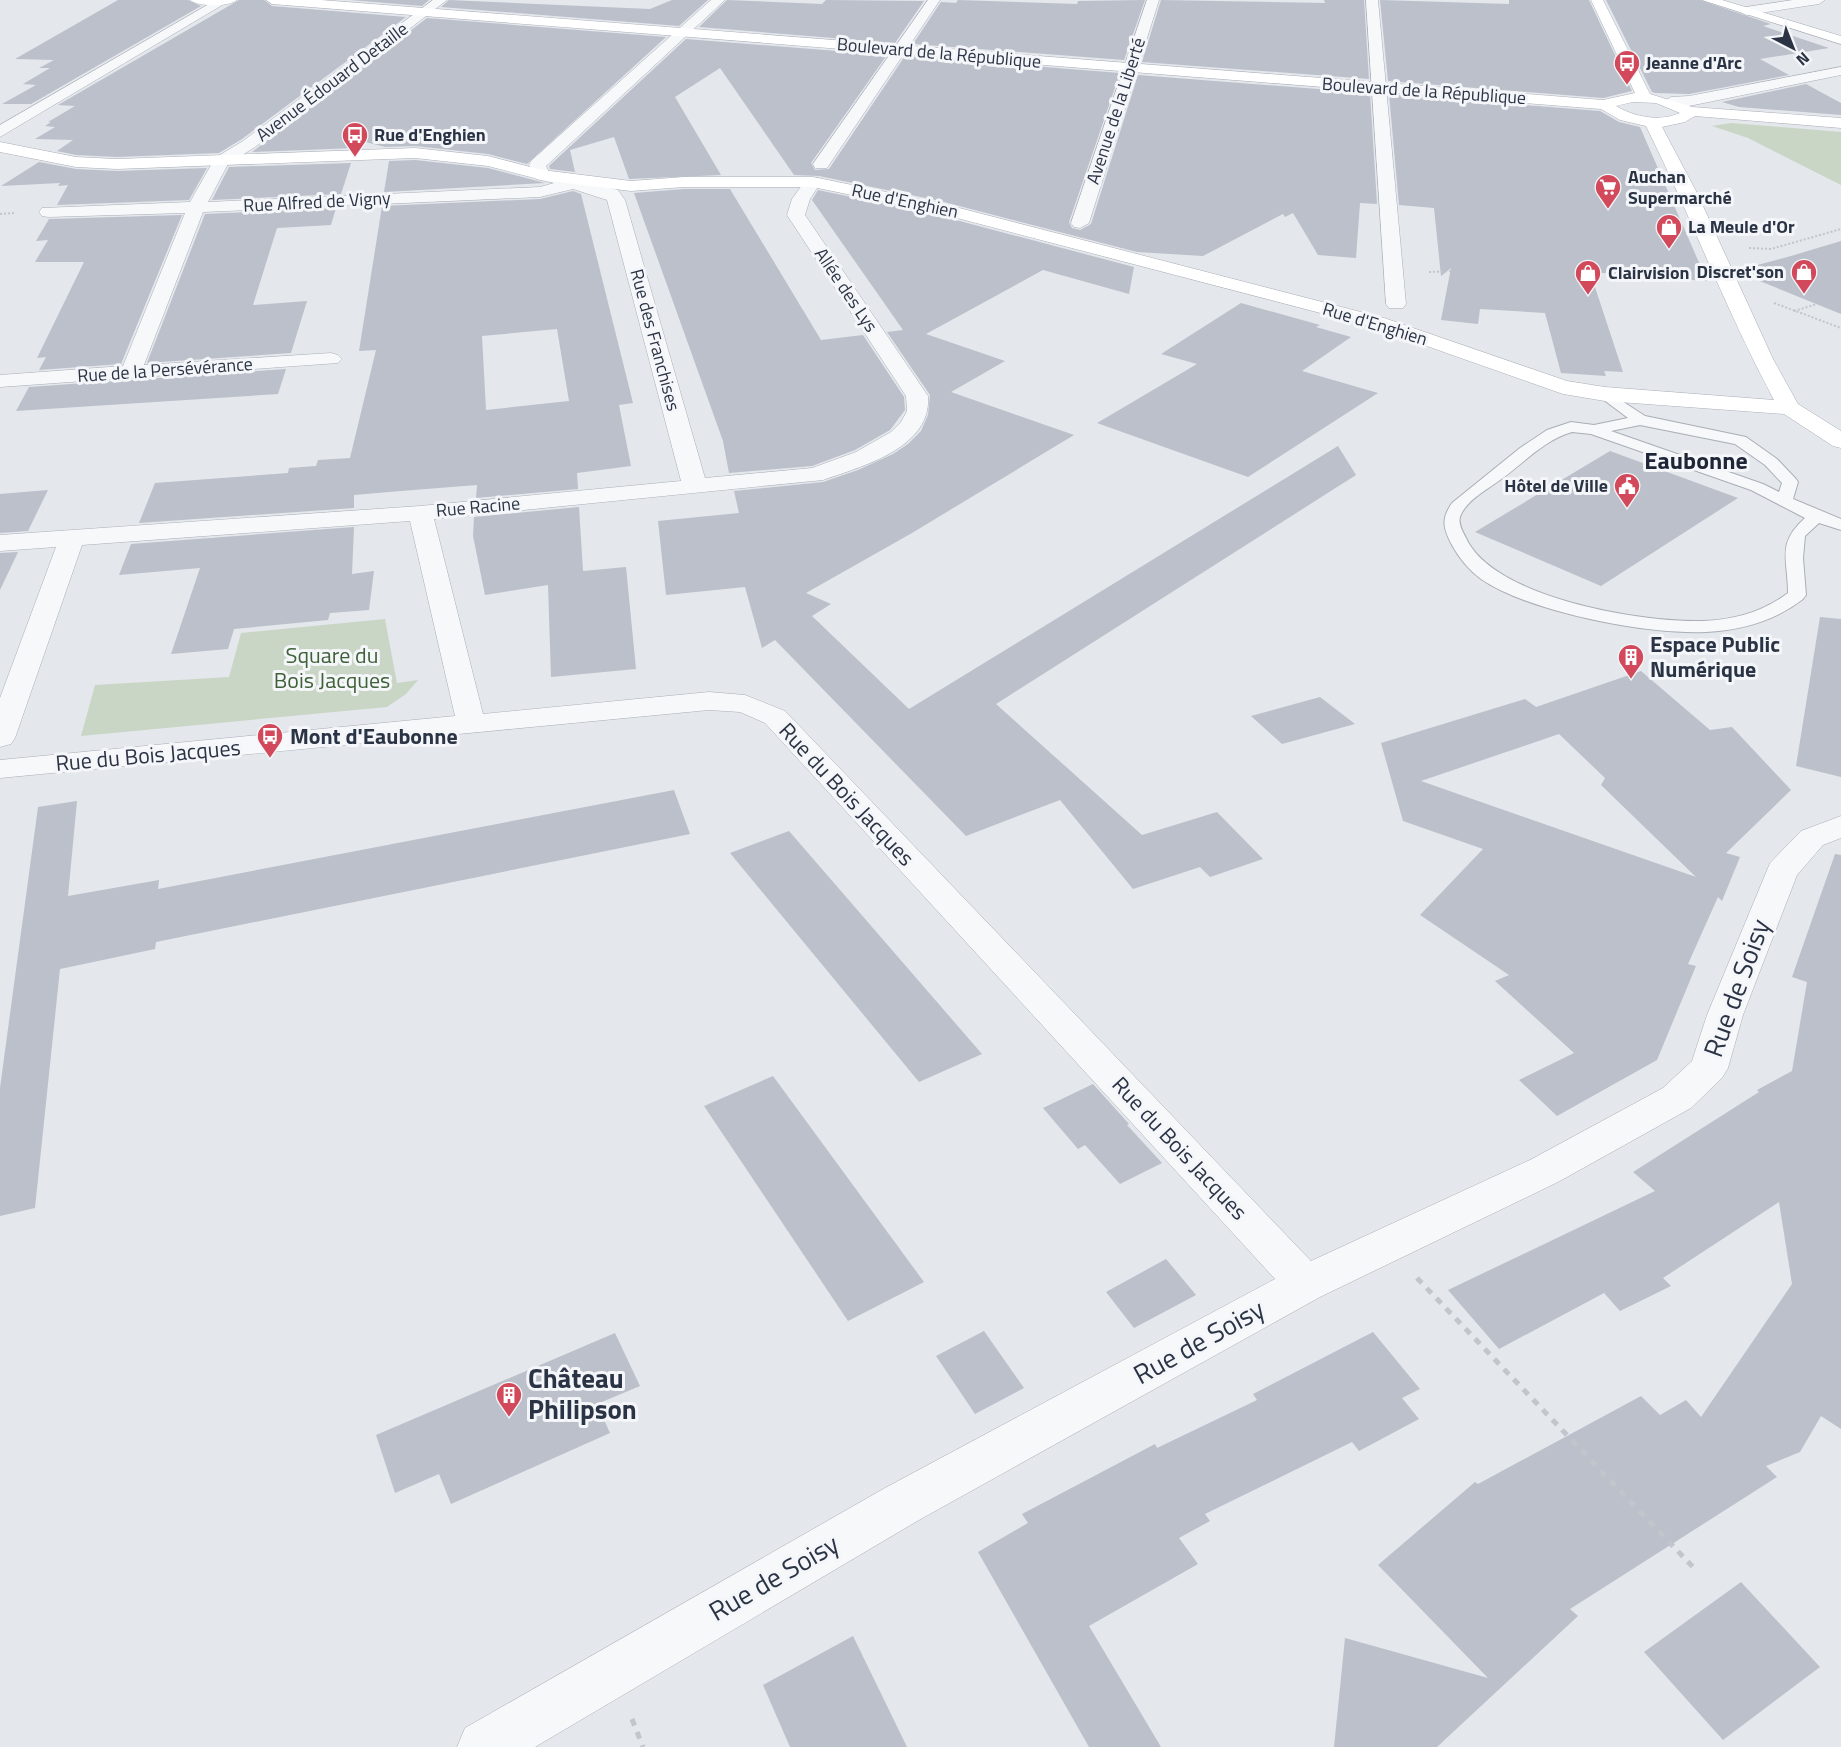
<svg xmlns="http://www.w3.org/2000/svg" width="1841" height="1747" font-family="'Titillium Web',sans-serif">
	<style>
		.green { fill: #c9d6c5 }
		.building { fill: #bbc0ca; fill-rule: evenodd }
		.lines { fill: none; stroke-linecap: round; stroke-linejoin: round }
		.lane-casing { stroke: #a9aeb7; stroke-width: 2 }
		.street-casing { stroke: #a9aeb7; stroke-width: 1 }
		.secondary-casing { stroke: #a9aeb7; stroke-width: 1 }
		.path-far1 { stroke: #c2c5cb; stroke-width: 2; stroke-dasharray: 2 2; stroke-linecap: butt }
		.path { stroke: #c2c5cb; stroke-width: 5; stroke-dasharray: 7 7; stroke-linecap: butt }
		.lane { fill: #f7f8fa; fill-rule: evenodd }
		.street { fill: #f7f8fa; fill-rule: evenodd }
		.secondary { fill: #fff; fill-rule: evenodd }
		.labels { text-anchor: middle; stroke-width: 6; stroke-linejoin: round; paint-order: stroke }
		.far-street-label { font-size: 18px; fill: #2b3445; stroke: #f4f6f9 }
		.far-poi-label { font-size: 18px; font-weight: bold; fill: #2b3445; stroke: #f4f6f9; text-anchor: start }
		.poi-label { font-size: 22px; font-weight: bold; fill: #2b3445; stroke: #f4f6f9; text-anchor: start }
		.park-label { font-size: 22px; fill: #3f6138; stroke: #f4f6f9 }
		.street-label { font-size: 22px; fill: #2b3445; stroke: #f4f6f9 }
		.far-district-label { font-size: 24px; font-weight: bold; fill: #1d2536; stroke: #f4f6f9 }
		.near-street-label { font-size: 27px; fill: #2b3445; stroke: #f4f6f9 }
		.near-poi-label { font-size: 27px; font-weight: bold; fill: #2b3445; stroke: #f4f6f9; text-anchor: start }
	</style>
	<rect width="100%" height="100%" fill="#e4e7ec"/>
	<g class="green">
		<path d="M1731,123L1841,132V185L1748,138L1712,126Z"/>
		<path d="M385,619L397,683L418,680L406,694L387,707L81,736L95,685L229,677L241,633Z"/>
	</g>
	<g class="building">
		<path d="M118,0H188L201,6L31,104H2L36,85L23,84L50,68H39L54,60L15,59Z"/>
		<path d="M239,0H264L272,6L406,17L242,139L219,153L117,157L76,155L57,151L73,140L35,139L55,127L45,126L51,122H48L75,106L58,105Z"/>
		<path d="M350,0H429L422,6Z"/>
		<path d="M449,0L650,9L672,0H708L679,26L441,7Z"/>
		<path d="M727,0L822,4L826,0L924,1L895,43L699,27Z"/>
		<path d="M958,0L1077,4L1078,1L1145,0L1124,60L913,44L941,2L956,3Z"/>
		<path d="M1161,0L1325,3L1324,0H1364L1369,79L1142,62Z"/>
		<path d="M1380,0L1509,4V0H1589L1632,91L1603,98L1388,81Z"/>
		<path d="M1606,0H1700L1771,24L1763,26L1829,48L1760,59L1789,75L1689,94L1655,93L1652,92Z"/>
		<path d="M427,18L666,37L527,164L488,154L415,146L385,147L358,140L355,148L252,152Z"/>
		<path d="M686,39L887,55L811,163L815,170L829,169L905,56L1120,73L1069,222L1072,228L1080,230L1091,224L1138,75L1370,93L1377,204L1360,203L1356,258L1318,255L1293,213L1285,217L1283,214L1203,256L1137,252L940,201L819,176L794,175L720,68L675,97L721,175L629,179L614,137L570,150L575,172L550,169L549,166Z"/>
		<path d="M1806,84L1841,103V115L1739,107L1722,102Z"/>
		<path d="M1389,94L1600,111L1619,122L1640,127L1707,281L1590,272L1623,372L1604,371L1606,376L1561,373L1545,313L1480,309L1478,324L1441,320L1451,268L1441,276L1434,208L1399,205Z"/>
		<path d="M415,160L488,168L545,183L384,192L389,161Z"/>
		<path d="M39,162L76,169L117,171L207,168L189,200L57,205L68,185L58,186L60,183L1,186Z"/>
		<path d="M351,163L341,194L212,200L229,167Z"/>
		<path d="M684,189H730L821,340L863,335L904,397L905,410L890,430L855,450L812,466L729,473L723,441L634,193Z"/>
		<path d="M818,190L937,215L1134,267L1129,294L1043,270L926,334L1005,361L951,392L1074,435L912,533L806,593L831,604L812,616L909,709L1338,446L1356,475L996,704L1142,835L1217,812L1263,859L1210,877L1200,867L1133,889L1060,800L966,836L775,640L762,648L745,587L666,595L658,521L739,513L734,491L823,482L858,470L893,454L908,444L921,431L928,415L930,395L887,332L903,330L812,200Z"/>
		<path d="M573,191L581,194L633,403L619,405L631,466L577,473L578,489L476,498L477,485L401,491L354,495V508L139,523L155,483L288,473L289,468L316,466L318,460L350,458L376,350L359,351L382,206L540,199ZM557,329L569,401L486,410L482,336Z"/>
		<path d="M336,208L331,225L277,228L253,305L307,301L291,353L147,363L205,214Z"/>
		<path d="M182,215L121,364L39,370L46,357L37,358L84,262H35L48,240L36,241L49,219Z"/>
		<path d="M1841,241V314L1735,271L1791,256Z"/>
		<path d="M1241,303L1320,325L1316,327L1351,337L1302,371L1378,393L1248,477L1097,423L1197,364L1161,354Z"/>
		<path d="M286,369L278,394L16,411L29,387Z"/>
		<path d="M1610,451L1738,498L1601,586L1475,532Z"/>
		<path d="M48,490L28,531L0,533V494Z"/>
		<path d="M579,507L583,571L626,567L636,669L551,677L548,585L485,595L473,536L474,517Z"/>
		<path d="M354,527L352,574L374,571L369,610L330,613L328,620L234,629L228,649L171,654L200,568L119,575L131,544Z"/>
		<path d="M18,552L0,590V553Z"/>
		<path d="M1820,617L1841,619V777L1796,766Z"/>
		<path d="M1641,671L1710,730L1732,727L1791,790L1726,853L1740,857L1722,901L1718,897L1688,964L1696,966L1657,1060L1557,1116L1519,1080L1574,1053L1495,981L1509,975L1420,915L1483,849L1403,821L1381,743L1525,699L1536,707ZM1559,734L1605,778L1601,785L1696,877L1421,781Z"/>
		<path d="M1320,697L1355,724L1282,744L1251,716Z"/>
		<path d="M674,790L690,834L156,942L155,949L60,969L35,1208L0,1216V1088L38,807L77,801L68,896L159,880L158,889Z"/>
		<path d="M789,831L982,1054L919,1082L730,853Z"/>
		<path d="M1835,854L1841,855V1429L1821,1416L1800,1452L1766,1466L1777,1477L1570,1609L1578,1616L1437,1747H1334L1345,1638L1488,1678L1378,1565L1475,1482L1478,1484L1641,1396L1660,1415L1686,1400L1701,1417L1792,1284L1779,1202L1663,1278L1671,1286L1620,1311L1604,1293L1499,1349L1448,1290L1655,1191L1633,1172L1759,1092L1757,1090L1792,1071L1807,982L1792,977Z"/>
		<path d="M773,1076L924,1282L848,1321L704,1106Z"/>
		<path d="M1093,1084L1129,1124L1127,1125L1162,1163L1120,1184L1085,1145L1078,1149L1043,1108Z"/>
		<path d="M1166,1259L1196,1295L1134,1328L1106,1292Z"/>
		<path d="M984,1331L1024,1388L975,1414L936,1356Z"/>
		<path d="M1373,1332L1420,1389L1402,1398L1419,1419L1359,1451L1352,1442L1205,1514L1210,1521L1179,1538L1198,1564L1089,1626L1161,1747H1089L978,1552L1028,1523L1022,1514L1155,1444L1157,1448L1257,1400L1253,1394Z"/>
		<path d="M615,1333L640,1386L597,1404L610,1433L451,1504L439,1474L395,1493L376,1435Z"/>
		<path d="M1741,1582L1820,1667L1723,1740L1644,1652Z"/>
		<path d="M853,1636L907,1747H790L763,1685Z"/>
	</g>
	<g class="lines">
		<g class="lane-casing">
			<path id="lane" d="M1605,390L1645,416L1746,437L1777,459L1796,479L1798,482L1793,499L1841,519V530L1819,523L1805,536L1803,558L1806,595L1803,599C1775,621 1742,630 1706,632C1648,635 1529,612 1481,579C1469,570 1459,558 1452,545C1443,528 1441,519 1452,503L1520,448L1547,430L1571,422L1594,425L1628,418L1600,397L1598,394ZM1640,425L1735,444L1765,465L1782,483L1779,492L1763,484L1611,431ZM1572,432L1591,434L1751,490L1805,518C1776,544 1788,559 1788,593C1763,612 1734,620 1703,621C1642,623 1493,598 1466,538C1463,532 1458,524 1460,517C1465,501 1488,489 1500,480C1524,463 1544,440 1572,432Z"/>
		</g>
		<g class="street-casing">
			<g id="street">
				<path d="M216,0L229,1L0,137V125Z"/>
				<path d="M433,0H447L255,147L228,164L208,202L540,187L554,183L536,179L529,165L531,161L711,0H725L546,166L549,172L618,190L625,200L705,478L812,468L856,452L891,432L901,422L907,411L906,396L787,215L792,199L807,178H819L821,182L810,199L805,215L928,396C932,448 863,466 823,480L434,519L483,714L709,692L745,695L785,711L1311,1261L1530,1160L1663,1088L1692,1061L1707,1015L1770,863L1801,831L1841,816V838L1823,845L1797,875L1743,1015L1728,1068L1722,1078L1691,1108L1558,1182L1320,1297L919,1520L535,1747H457L465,1728L885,1488L1275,1279L765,723L740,712L709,710L0,778V760L455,716L410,521L82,545L15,738L11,744L0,747V698L56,547L0,551V535L420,506L681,481L607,200L573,189L540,197L203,212L144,365L331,353L338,355L342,359L338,363L0,387V375L123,366L185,213L48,217L42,216L39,212L42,208L190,202L215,158L243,141Z"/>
				<path d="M928,0H940L827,168H815L813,164Z"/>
				<path d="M1147,0H1159L1089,223L1080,228L1074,227L1071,223Z"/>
				<path d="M1366,0H1378L1406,304L1403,308H1389L1386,304Z"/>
				<path d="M1793,0H1825L1819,4L1746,15L1739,11L1746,7Z"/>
				<path d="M1841,67V75L1689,106L1671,107L1663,102L1671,97L1689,96Z"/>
			</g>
		</g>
		<g class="secondary-casing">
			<g id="secondary">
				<path d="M190,0H237C229,7 198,7 190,0Z"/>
				<path d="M266,0H321L1603,100L1635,93L1591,0H1603L1650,94L1692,107L1841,118V128L1695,116L1685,122L1662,127L1697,193L1773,359L1798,404L1841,431V448L1833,446L1784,414L1605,401L1563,394L1370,326L938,213L813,187H684L631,191L542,180L488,166L415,158L117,169L76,167L0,152V142L76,157L117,159L415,148L488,156L542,170L631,181L684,177H813L940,203L1384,318L1567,381L1605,387L1774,400C1726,311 1691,216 1646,126L1620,120L1601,109L272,4ZM1633,102L1656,103L1680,113C1660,122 1634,117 1616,106Z"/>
				<path d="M1702,0H1722L1841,36V44Z"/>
			</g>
		</g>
		<g class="path-far1">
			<path d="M0,214L14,213"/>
			<path d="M1749,248L1771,249L1841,229"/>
			<path d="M1429,272L1452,271"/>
			<path d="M1774,303L1841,328"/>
			<path d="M1794,311L1817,304"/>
		</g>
		<g class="path">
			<path d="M1417,1278L1693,1567"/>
			<path d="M632,1719L643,1747"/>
		</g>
		<use href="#lane" class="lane"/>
		<use href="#street" class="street"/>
		<use href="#secondary" class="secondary"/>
	</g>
	<defs>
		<g id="bus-pin" transform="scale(1.35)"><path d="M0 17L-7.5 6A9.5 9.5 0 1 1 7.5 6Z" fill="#d1495b" stroke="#f4f6f9"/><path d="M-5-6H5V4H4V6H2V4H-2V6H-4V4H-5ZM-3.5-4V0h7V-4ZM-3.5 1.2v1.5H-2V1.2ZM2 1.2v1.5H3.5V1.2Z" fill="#fff"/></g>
		<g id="supermarket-pin" transform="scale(1.35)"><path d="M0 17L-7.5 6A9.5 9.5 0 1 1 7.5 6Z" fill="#d1495b" stroke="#f4f6f9"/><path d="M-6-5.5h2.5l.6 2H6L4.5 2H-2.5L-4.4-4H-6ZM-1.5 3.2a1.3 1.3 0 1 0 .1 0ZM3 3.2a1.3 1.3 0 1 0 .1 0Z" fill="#fff"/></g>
		<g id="shop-pin" transform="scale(1.35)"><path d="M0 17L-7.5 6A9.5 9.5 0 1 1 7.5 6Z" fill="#d1495b" stroke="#f4f6f9"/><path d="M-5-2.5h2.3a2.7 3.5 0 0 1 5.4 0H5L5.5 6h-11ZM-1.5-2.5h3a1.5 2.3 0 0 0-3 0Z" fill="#fff"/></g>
		<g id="civic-pin" transform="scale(1.35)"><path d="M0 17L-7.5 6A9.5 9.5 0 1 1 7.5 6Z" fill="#d1495b" stroke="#f4f6f9"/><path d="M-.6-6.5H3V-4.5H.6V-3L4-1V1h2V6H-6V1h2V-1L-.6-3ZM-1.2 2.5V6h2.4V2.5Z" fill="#fff"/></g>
		<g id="building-pin" transform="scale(1.35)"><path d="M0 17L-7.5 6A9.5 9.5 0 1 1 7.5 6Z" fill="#d1495b" stroke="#f4f6f9"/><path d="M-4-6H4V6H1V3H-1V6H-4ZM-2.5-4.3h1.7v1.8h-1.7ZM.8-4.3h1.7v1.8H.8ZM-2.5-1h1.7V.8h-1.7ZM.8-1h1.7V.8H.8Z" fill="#fff"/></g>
	</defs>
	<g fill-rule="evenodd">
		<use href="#bus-pin" x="1627" y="63"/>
		<use href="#bus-pin" x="355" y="135"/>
		<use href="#supermarket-pin" x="1608" y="187"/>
		<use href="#shop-pin" x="1669" y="227"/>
		<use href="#shop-pin" x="1804" y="272"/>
		<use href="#shop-pin" x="1588" y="273"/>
		<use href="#civic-pin" x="1627" y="486"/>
		<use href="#building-pin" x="1631" y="657"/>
		<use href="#bus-pin" x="270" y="736"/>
		<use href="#building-pin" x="509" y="1395"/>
	</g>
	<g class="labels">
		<g class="far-street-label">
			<text transform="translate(939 53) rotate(5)" y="6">Boulevard de la République</text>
			<text transform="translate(332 82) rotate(-37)" y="6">Avenue Édouard Detaille</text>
			<text transform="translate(1424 91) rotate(4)" y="6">Boulevard de la République</text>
			<text transform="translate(1116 111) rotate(-72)" y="6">Avenue de la Liberté</text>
			<text transform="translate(905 201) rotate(12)" y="6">Rue d'Enghien</text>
			<text transform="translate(317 202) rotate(-3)" y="6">Rue Alfred de Vigny</text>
			<text transform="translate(846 290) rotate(56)" y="6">Allée des Lys</text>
			<text transform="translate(1375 324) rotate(17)" y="6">Rue d'Enghien</text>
			<text transform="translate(655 340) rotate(75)" y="6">Rue des Franchises</text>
			<text transform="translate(165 370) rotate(-4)" y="6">Rue de la Persévérance</text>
			<text transform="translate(478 507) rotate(-5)" y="6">Rue Racine</text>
		</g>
		<g class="far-poi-label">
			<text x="1646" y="69">Jeanne d'Arc</text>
			<text x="374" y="141">Rue d'Enghien</text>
			<text x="1628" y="183">Auchan<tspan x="1628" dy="21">Supermarché</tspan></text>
			<text x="1688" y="233">La Meule d'Or</text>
			<text x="1784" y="278" text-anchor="end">Discret'son</text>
			<text x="1608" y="279">Clairvision</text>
			<text x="1608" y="492" text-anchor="end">Hôtel de Ville</text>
		</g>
		<g class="poi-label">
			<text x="1650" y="652">Espace Public<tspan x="1650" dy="25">Numérique</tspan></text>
			<text x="290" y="744">Mont d'Eaubonne</text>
		</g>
		<g class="park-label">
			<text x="332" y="663">Square du<tspan x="332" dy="25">Bois Jacques</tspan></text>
		</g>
		<g class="street-label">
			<text transform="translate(148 755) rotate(-5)" y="8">Rue du Bois Jacques</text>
			<text transform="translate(847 794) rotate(47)" y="8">Rue du Bois Jacques</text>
			<text transform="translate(1180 1148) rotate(47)" y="8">Rue du Bois Jacques</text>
		</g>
		<g class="far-district-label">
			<text x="1696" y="469">Eaubonne</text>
		</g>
		<g class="near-street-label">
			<text transform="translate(1737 988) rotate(-70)" y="9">Rue de Soisy</text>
			<text transform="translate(1199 1342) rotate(-29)" y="9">Rue de Soisy</text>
			<text transform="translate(774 1578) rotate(-30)" y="9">Rue de Soisy</text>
		</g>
		<g class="near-poi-label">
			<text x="528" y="1388">Château<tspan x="528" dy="31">Philipson</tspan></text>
		</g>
	</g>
	<g transform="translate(1793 48) rotate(138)" stroke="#f4f6f9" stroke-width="4.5" paint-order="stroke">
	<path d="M0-4.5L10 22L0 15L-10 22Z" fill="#2b3445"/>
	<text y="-9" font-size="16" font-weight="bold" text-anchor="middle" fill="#2b3445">N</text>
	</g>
</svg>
